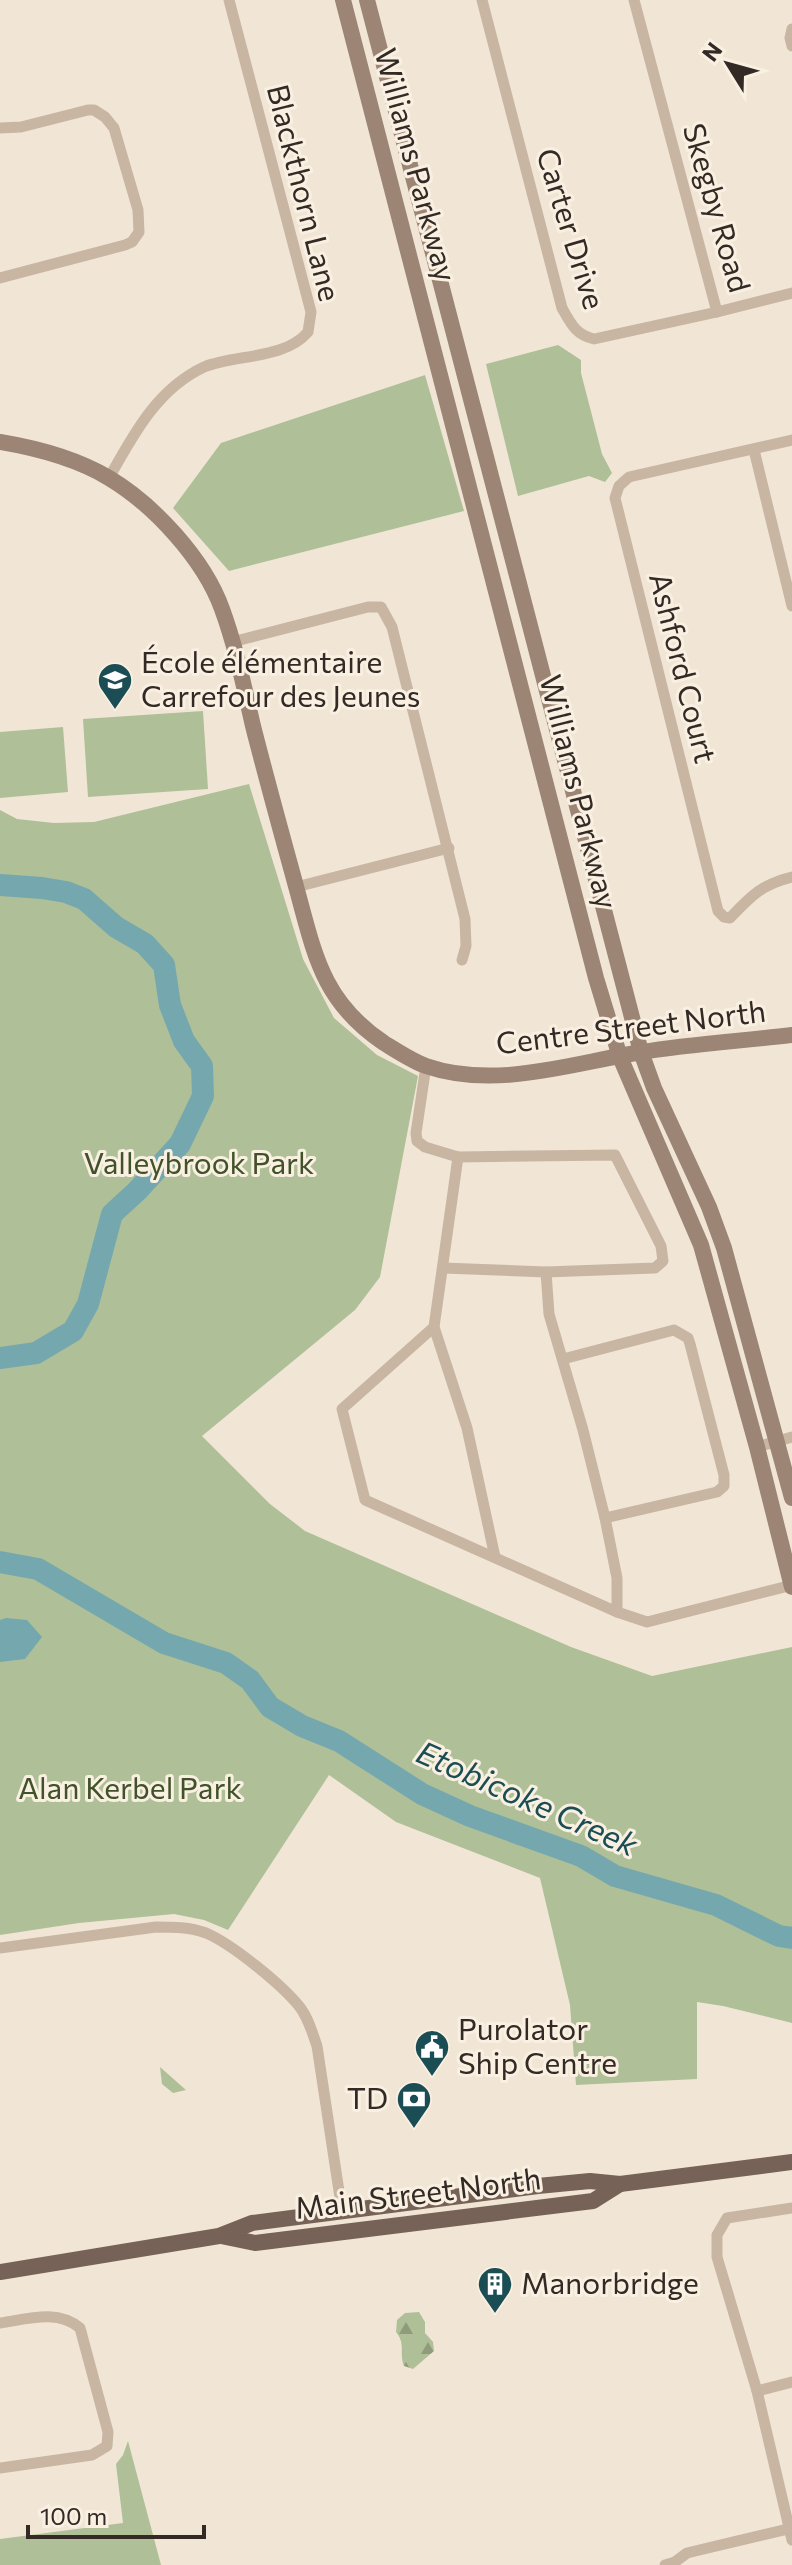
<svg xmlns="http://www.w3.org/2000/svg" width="792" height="2565" font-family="Commissioner,sans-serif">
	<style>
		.forest { fill: url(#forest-firs) }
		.park { fill: #afbf97 }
		.water { fill: #75a8ae }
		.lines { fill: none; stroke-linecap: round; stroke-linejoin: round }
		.river { stroke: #75a8ae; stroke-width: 22 }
		.street { stroke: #c8b6a3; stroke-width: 11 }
		.secondary { stroke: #9c8574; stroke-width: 16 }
		.primary { stroke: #766256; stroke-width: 16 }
		.labels { text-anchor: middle; stroke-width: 6; stroke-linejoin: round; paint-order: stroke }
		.street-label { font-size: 30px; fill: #332a25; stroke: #f9f0e2 }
		.poi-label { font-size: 30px; fill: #332a25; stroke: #f9f0e2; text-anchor: start }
		.park-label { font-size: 30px; fill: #405229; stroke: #f9f0e2 }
		.water-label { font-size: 32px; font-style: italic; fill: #1b4d55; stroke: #f9f0e2 }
	</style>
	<defs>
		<pattern id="forest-firs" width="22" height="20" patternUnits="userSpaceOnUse" patternTransform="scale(2)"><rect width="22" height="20" fill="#afbf97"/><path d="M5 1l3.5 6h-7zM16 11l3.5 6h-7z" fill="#8f9b7b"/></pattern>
	</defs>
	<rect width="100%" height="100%" fill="#f1e6d6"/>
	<path class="forest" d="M419,2312L425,2322V2333L433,2342L434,2351L413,2369L404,2366C399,2353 406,2344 396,2332L397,2320L405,2313Z"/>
	<g class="park">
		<path d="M558,345L581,360V373L602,454L612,473L605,482L589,476L518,496L486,364Z"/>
		<path d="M425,375L464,511L229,571L173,508L221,443Z"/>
		<path d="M203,711L208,789L88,797L83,719Z"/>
		<path d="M63,727L68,792L0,798V732Z"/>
		<path d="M249,784L303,959L334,1018L377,1055L418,1076L380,1277L355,1310L202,1436L270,1504L305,1531L571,1647L652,1676L792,1647V2023L723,2006L697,2002V2079L576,2085L570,2005L540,1878L396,1822L329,1775L228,1930L204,1920L174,1914L79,1923L0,1935V810L17,819L54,823L94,822Z"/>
		<path d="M160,2067L186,2090L173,2093L162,2084Z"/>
		<path d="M128,2441L161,2565H0V2539L123,2523L116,2464L123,2455Z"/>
	</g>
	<path class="water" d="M6,1618L27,1620L42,1637L25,1659L0,1662V1620Z"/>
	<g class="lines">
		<g class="river">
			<path d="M0,885L42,888L66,892L84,899L116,927L145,944L164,965L170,1005L184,1041L202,1066L203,1096L180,1144L137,1191L112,1214L88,1304L73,1331L36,1353L0,1358"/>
			<path d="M0,1562L38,1569L164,1643L226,1663L250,1680L270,1707L302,1726L339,1741L422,1794L470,1816L581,1856L615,1876L716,1905L779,1936L792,1938"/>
		</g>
		<g class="street">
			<path d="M482,0L562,308C571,324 576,335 594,339L717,312L792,293"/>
			<path d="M634,0L717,312"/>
			<path d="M792,29L790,38L792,46"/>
			<path d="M0,128L21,127L88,110H94L105,117L114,128L138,210L139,232L132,242L125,245L0,278"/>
			<path d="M792,440L629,477L619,486L615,498L718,911L724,917L730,918C751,896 762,884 792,877"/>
			<path d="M754,450L792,606"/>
			<path d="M109,478C133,435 157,389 204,367C235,354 284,360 308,332L311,312L229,0"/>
			<path d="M232,642L368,607H381L392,627L465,919L466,946L462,960"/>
			<path d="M296,887L449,848"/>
			<path d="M426,1066L416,1133L417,1141L425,1147L458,1157L615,1155L661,1246L663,1261L655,1268L546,1272L443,1268"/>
			<path d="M458,1157L434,1327L467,1428L495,1557"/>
			<path d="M546,1272L549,1314L583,1430L605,1518L617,1578V1612"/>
			<path d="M434,1327L342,1409L365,1500L617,1612L647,1622L792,1585"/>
			<path d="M563,1359L674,1330L688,1338L690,1344L724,1475V1486L717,1492L605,1518"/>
			<path d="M757,1447L792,1437"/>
			<path d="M0,1948L156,1927C173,1927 190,1927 206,1933C232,1944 281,1984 299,2006C308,2017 312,2032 317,2046L342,2211"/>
			<path d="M792,2208L727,2218L717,2235V2257L757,2391L792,2540"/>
			<path d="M0,2323C28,2319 57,2309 80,2328L108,2432L107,2446L92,2455L0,2468"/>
			<path d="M757,2391L792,2382"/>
			<path d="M665,2565L675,2562L687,2553L792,2528"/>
		</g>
		<g class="secondary">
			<path d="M343,0L596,978L620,1057L701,1245L757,1447L792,1587"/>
			<path d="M367,0L641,1052L654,1088L709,1207L724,1248L792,1498"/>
			<path d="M0,442C36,448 77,459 109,478C154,505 204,559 222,609C236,647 244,687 253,726C267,781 282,835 297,890C315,956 323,1002 384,1043C397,1051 412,1061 426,1066C496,1090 572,1063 642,1052C691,1044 742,1041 792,1035"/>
		</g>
		<g class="primary">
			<path d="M221,2236L255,2243L593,2201L620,2184"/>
			<path d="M0,2272L219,2236L252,2223L538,2186L590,2181L620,2184L792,2162"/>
		</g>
	</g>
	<defs>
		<g id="school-pin" transform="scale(1.8)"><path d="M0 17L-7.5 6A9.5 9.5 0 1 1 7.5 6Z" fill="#1b4d55" stroke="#f9f0e2"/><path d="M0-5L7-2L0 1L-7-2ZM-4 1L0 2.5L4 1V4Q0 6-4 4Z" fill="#fff"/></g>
		<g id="civic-pin" transform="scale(1.8)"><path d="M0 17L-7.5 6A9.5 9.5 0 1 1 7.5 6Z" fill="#1b4d55" stroke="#f9f0e2"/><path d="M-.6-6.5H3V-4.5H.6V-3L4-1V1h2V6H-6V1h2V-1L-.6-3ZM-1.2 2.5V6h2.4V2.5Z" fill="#fff"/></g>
		<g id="bank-pin" transform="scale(1.8)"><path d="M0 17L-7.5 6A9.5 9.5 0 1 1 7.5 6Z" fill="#1b4d55" stroke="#f9f0e2"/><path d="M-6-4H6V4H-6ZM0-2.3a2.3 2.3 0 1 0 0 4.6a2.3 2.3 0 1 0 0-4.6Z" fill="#fff"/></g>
		<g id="building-pin" transform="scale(1.8)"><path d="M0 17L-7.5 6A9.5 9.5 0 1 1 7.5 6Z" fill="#1b4d55" stroke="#f9f0e2"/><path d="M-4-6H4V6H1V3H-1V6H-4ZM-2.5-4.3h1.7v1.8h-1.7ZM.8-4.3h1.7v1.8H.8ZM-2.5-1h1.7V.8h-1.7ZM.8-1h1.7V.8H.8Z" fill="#fff"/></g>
	</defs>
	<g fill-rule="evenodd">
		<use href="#school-pin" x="115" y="680"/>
		<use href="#civic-pin" x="432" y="2047"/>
		<use href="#bank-pin" x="414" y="2099"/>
		<use href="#building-pin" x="495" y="2284"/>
	</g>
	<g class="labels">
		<g class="street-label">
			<text transform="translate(415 165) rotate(75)" y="10">Williams Parkway</text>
			<text transform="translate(303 193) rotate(76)" y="10">Blackthorn Lane</text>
			<text transform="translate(716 208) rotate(74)" y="10">Skegby Road</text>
			<text transform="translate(570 229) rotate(73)" y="10">Carter Drive</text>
			<text transform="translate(682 668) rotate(76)" y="10">Ashford Court</text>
			<text transform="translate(578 792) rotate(76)" y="10">Williams Parkway</text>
			<text transform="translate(631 1028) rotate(-7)" y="10">Centre Street North</text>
			<text transform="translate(418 2194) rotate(-7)" y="10">Main Street North</text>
		</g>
		<g class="poi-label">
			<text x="141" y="673">École élémentaire<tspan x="141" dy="34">Carrefour des Jeunes</tspan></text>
			<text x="458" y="2040">Purolator<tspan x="458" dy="34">Ship Centre</tspan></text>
			<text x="388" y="2109" text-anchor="end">TD</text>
			<text x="521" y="2294">Manorbridge</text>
		</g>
		<g class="park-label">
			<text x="199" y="1174">Valleybrook Park</text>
			<text x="130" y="1799">Alan Kerbel Park</text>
		</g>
		<g class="water-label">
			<text transform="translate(527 1799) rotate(24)" y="11">Etobicoke Creek</text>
		</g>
	</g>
	<g transform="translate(728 64) rotate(307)" stroke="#f9f0e2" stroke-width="6" paint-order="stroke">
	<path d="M0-6L14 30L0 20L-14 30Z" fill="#332a25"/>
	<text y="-12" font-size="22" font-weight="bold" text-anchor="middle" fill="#332a25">N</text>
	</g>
	<path d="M28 2525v12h176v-12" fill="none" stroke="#332a25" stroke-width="4"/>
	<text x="40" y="2525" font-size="24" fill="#332a25" stroke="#f9f0e2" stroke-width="6" paint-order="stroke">100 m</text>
</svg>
